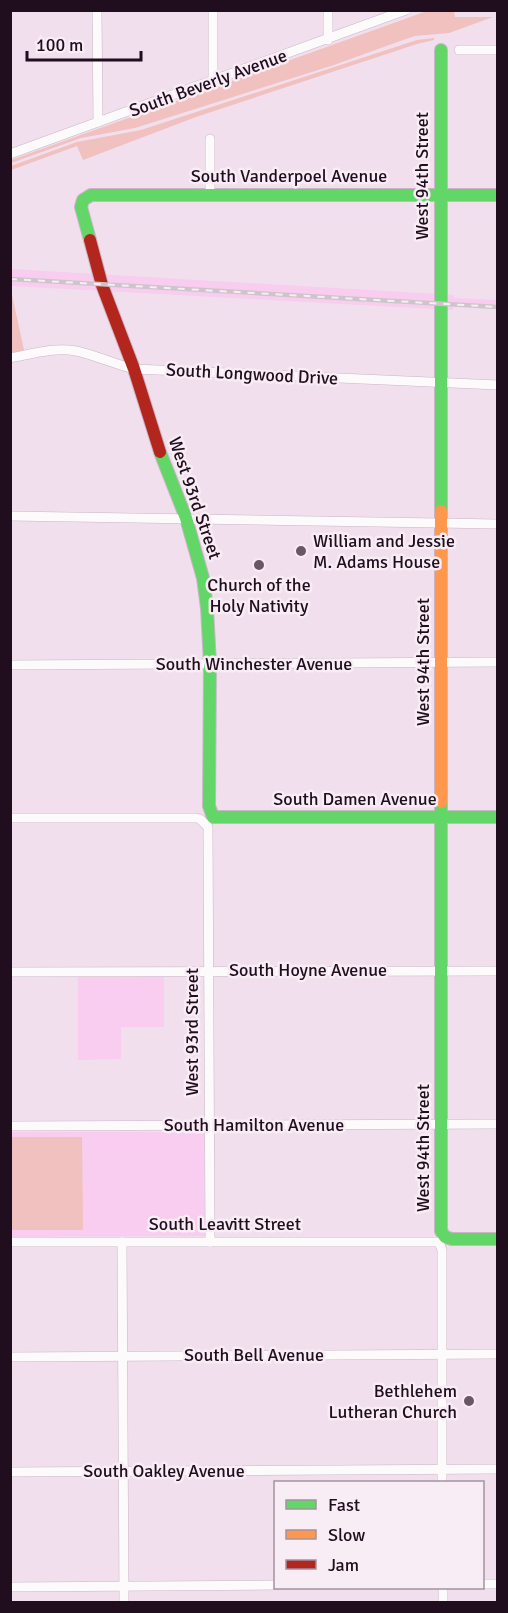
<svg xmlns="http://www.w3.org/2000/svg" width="508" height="1613" font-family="Signika,sans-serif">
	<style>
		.built { fill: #f8cdef }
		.green { fill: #f0c1be }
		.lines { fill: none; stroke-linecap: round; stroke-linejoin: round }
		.street-casing { stroke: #c9b6c5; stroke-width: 10 }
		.fast-casing { stroke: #c9b6c5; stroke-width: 14 }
		.slow-casing { stroke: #c9b6c5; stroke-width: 14 }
		.jam-casing { stroke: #c9b6c5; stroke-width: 14 }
		.street { stroke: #fdfafc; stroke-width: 9 }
		.fast { stroke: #63d668; stroke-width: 12 }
		.slow { stroke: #ff974d; stroke-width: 12 }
		.jam { stroke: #b3261e; stroke-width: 12 }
		.rail-casing { stroke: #ccc6ca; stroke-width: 4.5 }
		.rail { stroke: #f8ecf5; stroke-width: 2; stroke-dasharray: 7; stroke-linecap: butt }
		.poi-dot { fill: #695666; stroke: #f8ecf5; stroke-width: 2 }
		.labels { text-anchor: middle; stroke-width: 5; stroke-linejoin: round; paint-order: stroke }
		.street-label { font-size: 18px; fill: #200d1d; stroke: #f8ecf5 }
		.poi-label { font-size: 18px; fill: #200d1d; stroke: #f8ecf5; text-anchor: start }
	</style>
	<rect width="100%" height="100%" fill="#f1dfed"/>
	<g class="built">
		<path d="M11,269L454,295V298L497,300L498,309L453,306V310L11,286Z"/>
		<path d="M78,977H164V1027H121V1059L78,1060Z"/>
		<path d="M10,1132H204L205,1236L11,1237Z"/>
	</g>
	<g class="green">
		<path d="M427,11H454L455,17H493L449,33L415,36L403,40L334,65L135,128L81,138L11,163V160Z"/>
		<path d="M434,38V40L417,44L196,117L83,160L77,146L11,170V166L77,142L141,130L417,40Z"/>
		<path d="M10,286L24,350L11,353H10Z"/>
		<path d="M11,1137H82L83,1230H11Z"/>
	</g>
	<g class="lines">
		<g class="street-casing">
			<g id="street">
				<path d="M97,10L98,122"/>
				<path d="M213,10V81"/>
				<path d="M328,10V40"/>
				<path d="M459,50H498"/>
				<path d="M210,139V194"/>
				<path d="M10,154L406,10"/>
				<path d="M10,358C32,354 54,347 76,351C95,355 114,364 134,369L498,385"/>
				<path d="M10,516L498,524"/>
				<path d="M10,665L498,662"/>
				<path d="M10,818H196L200,819L208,827L210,1242"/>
				<path d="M10,972L498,971"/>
				<path d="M10,1126L498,1124"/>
				<path d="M10,1242H439L442,1250V1482"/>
				<path d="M122,1242L124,1602"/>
				<path d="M10,1357L498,1354"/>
				<path d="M10,1472L498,1469"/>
				<path d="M482,1584H498"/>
				<path d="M10,1587L276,1585"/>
				<path d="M443,1588V1602"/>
			</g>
		</g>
		<g class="fast-casing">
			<g id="fast">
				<path d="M441,50V511"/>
				<path d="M90,240L81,207L83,200L91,195H498"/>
				<path d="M160,452L186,518L203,578L207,608L210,664L209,806L213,817H498"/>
				<path d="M441,802V1231L445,1237L452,1239H498"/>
			</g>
		</g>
		<g class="slow-casing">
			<path id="slow" d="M441,511V802"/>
		</g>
		<g class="jam-casing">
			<path id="jam" d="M90,240L102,285L134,369L160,452"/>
		</g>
		<use href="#street" class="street"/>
		<use href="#fast" class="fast"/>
		<use href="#slow" class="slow"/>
		<use href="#jam" class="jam"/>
		<g class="rail-casing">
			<path id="rail" d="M10,279L498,307"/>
		</g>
		<use href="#rail" class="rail"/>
	</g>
	<g class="poi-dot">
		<circle cx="301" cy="551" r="6"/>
		<circle cx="259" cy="565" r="6"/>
		<circle cx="469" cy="1401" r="6"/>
	</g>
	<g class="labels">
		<g class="street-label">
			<text transform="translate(208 83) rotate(-20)" y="6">South Beverly Avenue</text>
			<text x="289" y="182">South Vanderpoel Avenue</text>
			<text transform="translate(422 176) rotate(-90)" y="6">West 94th Street</text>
			<text transform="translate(252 374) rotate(3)" y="6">South Longwood Drive</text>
			<text transform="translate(195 498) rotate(71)" y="6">West 93rd Street</text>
			<text transform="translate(423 662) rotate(-90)" y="6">West 94th Street</text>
			<text x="254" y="670">South Winchester Avenue</text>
			<text x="355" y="805">South Damen Avenue</text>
			<text x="308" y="976">South Hoyne Avenue</text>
			<text transform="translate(192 1032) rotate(-90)" y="6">West 93rd Street</text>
			<text x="254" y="1131">South Hamilton Avenue</text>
			<text transform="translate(423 1148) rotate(-90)" y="6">West 94th Street</text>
			<text x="225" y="1230">South Leavitt Street</text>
			<text x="254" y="1361">South Bell Avenue</text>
			<text x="164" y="1477">South Oakley Avenue</text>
		</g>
		<g class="poi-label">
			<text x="313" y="547">William and Jessie<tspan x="313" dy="21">M. Adams House</tspan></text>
			<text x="259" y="591" text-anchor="middle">Church of the<tspan x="259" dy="21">Holy Nativity</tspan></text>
			<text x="457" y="1397" text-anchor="end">Bethlehem<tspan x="457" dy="21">Lutheran Church</tspan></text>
		</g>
	</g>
	<rect width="508" height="1613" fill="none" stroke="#200d1d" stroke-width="24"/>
	<rect x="274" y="1481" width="210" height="108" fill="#f8ecf5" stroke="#a2939f" stroke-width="1.5"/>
	<rect x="286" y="1500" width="30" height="9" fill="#63d668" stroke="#a2939f" stroke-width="1.5"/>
	<text x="328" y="1511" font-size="18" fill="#200d1d">Fast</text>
	<rect x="286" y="1530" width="30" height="9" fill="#ff974d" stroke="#a2939f" stroke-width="1.5"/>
	<text x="328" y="1541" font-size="18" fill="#200d1d">Slow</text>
	<rect x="286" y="1560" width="30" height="9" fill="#b3261e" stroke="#a2939f" stroke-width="1.5"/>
	<text x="328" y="1571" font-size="18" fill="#200d1d">Jam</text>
	<path d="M27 51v9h114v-9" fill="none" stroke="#200d1d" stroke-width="3"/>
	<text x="36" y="51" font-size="18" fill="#200d1d" stroke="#f8ecf5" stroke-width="4.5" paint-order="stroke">100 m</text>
</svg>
